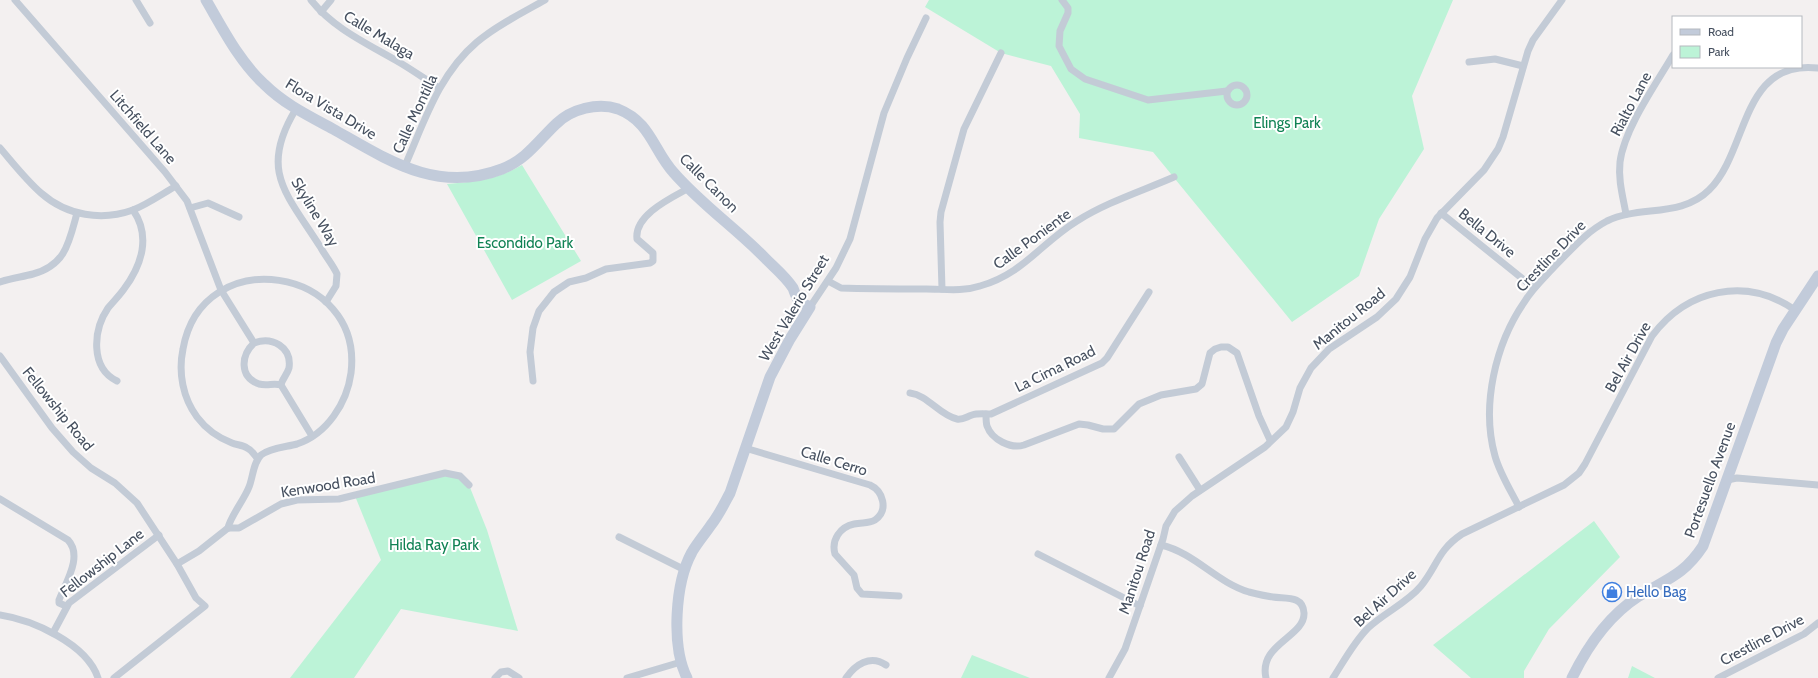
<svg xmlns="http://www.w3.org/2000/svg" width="1818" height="678" font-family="Cabin,sans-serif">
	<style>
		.green { fill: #bcf3d7 }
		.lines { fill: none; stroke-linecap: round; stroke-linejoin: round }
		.street { stroke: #c3cbd6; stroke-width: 7 }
		.secondary { stroke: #c2cbda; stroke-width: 11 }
		.labels { text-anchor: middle; stroke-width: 4; stroke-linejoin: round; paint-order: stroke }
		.street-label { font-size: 15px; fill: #475160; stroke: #fff }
		.park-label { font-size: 15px; fill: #108254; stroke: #fff }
		.shop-label { font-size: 15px; fill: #366cbe; stroke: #fff; text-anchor: start }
	</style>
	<rect width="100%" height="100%" fill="#f3f0f0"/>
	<g class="green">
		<path d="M929,0H1453L1412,96L1424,149L1379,219L1359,276L1292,322L1153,152L1079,138L1080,114L1051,66L1001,53L925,7Z"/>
		<path d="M522,165L581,261L512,300L447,184C474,182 499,179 522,165Z"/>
		<path d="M453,473L469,485L487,530L518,631L401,609L354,678H290L381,560L355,496Z"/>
		<path d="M1594,521L1620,557L1549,629L1524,671V678H1471L1433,645Z"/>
		<path d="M972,655L1030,678H961Z"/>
		<path d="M1632,666L1655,678H1628Z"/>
	</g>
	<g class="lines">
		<g class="street">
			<path d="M15,0L165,172L187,201L221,290L254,343C272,336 292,347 289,368C287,375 282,379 281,385L312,436"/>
			<path d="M136,0L150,23"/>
			<path d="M311,0C333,28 366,43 397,61C411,69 425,79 439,88"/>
			<path d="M1062,0L1068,8V13L1060,31L1059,46L1071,69L1085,79L1148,100L1227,91"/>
			<path d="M321,12L331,0"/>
			<path d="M1469,62L1495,59L1523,66"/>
			<circle cx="1237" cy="95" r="10"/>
			<path d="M296,109C258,171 287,194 321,248C326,257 333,265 337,274L336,286L326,302"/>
			<path d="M0,148C13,163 26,180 41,193C67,216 102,221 133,210C148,204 162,194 176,186"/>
			<path d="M404,168C424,123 438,75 477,42C497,25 522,13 545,0"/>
			<path d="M190,208L208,203L239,217"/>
			<path d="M1441,213L1534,288"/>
			<path d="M1626,214C1623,197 1618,180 1620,162C1624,129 1656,84 1673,55"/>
			<path d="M828,281L841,288C869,289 898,289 926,289C944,289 962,292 980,286C1023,274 1041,243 1077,221C1107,202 1142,191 1174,177"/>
			<path d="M0,282C11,278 22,277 33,274C66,265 69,242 77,213"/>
			<path d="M942,289L940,222L941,212L964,129L1001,53"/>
			<path d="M810,307L836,268L850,239L884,113L907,58L926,18"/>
			<path d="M254,343C241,355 239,377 259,384C267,386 274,383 281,385"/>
			<path d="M0,356L52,428L73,452L91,468L115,483L137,503L177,564L196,598L205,606L114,678"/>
			<path d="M117,381C90,368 93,330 108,308C113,302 119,296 124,289C142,265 151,236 133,210"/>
			<path d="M533,381L530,352L533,328L539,311L554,292L569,282L586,278L606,269L650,263L653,261V253L637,239C634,215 671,198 689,188"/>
			<path d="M910,393C928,395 939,415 957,419C963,420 966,417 972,415C978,413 985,414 991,414L1102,363L1107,358L1149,292"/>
			<path d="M986,414C986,418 986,423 987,426C992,440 1011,449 1024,445L1079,424L1088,425L1103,429H1114L1139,404L1161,395L1196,389L1202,384L1210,353L1215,349L1221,347H1228L1237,353L1259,416L1270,440"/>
			<path d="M745,448L870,485C883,491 889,510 875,520C868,524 862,522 854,524C840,527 831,540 835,554L854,575L857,588L862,594L899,596"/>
			<path d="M1179,457L1200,490"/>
			<path d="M1727,480L1737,478L1818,485"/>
			<path d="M0,499L68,540C83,556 66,582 59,600V603L66,606"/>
			<path d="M1519,507C1511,491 1500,474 1495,456C1481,406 1495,344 1525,301C1533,288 1544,278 1555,266C1571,250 1586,232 1607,221C1640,205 1681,218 1709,190C1749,151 1740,59 1818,68"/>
			<path d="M228,528C230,517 244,500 249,487C253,477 253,463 261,455C270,448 286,447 297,444C327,434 347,403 351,373C364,266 202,241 183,349C178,373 183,398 197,417C206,429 219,438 232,443C237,445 243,445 247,448C252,450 254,455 258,459"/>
			<path d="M619,537L685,570"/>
			<path d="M1161,545C1195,553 1216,582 1249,592C1257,594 1265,596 1273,597C1285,599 1303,595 1304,613C1305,637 1258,644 1266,678"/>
			<path d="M1038,554L1140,606"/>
			<path d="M177,564L199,551L228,528H239L281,504L297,500L339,499L445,473L460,476L469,485"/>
			<path d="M0,615C33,620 87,644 98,678"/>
			<path d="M53,633L69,603L159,535"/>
			<path d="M495,678L501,672L508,671L519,678"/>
			<path d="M627,678L681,662"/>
			<path d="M846,678C855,665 870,654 886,665"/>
			<path d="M1109,678L1125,649L1163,539L1166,526L1175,511L1192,496L1265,447L1286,427L1293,412L1300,388L1311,368L1329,349L1377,317L1396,299L1410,277L1425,239L1437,218L1484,170L1498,149L1503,137L1528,51L1533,40L1562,0"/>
			<path d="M1333,678C1344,661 1354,642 1368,628C1385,612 1407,603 1421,586C1438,565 1437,551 1462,534L1564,485L1579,473L1585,464L1652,336C1687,289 1746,276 1795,310"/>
			<path d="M1718,678L1804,634L1818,623"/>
		</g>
		<g class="secondary">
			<path d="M206,0C223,29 239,61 264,84C284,104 309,116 333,129C388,160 437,194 502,169C526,160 539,140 556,124C571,109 598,102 618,109C651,122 653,150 674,173C702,205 737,229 766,259C775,268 786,277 793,288C795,293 796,298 800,302C803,304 807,305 810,307L790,339L770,377L730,493C724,504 719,515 711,525C705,534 698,542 692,552C675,583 671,646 687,678"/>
			<path d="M1572,678C1588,645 1608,616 1639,596C1667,579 1684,575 1703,546L1776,343L1783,329L1818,276"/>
		</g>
	</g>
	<defs>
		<g id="shop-ring" transform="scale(1)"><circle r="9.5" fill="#fff" stroke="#3f7fe0" stroke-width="1.5"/><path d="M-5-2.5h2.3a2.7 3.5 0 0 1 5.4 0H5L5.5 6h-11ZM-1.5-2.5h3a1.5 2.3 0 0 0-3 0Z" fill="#3f7fe0"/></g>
	</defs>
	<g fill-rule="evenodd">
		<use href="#shop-ring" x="1612" y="592"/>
	</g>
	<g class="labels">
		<g class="street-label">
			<text transform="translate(379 35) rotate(31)" y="5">Calle Malaga</text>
			<text transform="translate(1631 104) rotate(-62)" y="5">Rialto Lane</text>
			<text transform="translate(331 109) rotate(31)" y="5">Flora Vista Drive</text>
			<text transform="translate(415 114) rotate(-65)" y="5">Calle Montilla</text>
			<text transform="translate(143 127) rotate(49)" y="5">Litchfield Lane</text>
			<text transform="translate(709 183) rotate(45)" y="5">Calle Canon</text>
			<text transform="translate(315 212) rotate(59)" y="5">Skyline Way</text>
			<text transform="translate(1487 233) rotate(39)" y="5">Bella Drive</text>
			<text transform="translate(1032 239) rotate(-36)" y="5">Calle Poniente</text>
			<text transform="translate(1551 256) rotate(-46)" y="5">Crestline Drive</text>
			<text transform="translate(794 308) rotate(-59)" y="5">West Valerio Street</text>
			<text transform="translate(1349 319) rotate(-39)" y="5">Manitou Road</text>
			<text transform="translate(1628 357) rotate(-61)" y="5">Bel Air Drive</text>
			<text transform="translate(1055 369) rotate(-26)" y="5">La Cima Road</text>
			<text transform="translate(58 409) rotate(51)" y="5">Fellowship Road</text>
			<text transform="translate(834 461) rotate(17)" y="5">Calle Cerro</text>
			<text transform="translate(1710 480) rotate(-70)" y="5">Portesuello Avenue</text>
			<text transform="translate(328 485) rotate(-9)" y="5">Kenwood Road</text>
			<text transform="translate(102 563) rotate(-38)" y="5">Fellowship Lane</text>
			<text transform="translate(1137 572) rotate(-72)" y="5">Manitou Road</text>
			<text transform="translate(1385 598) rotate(-42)" y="5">Bel Air Drive</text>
			<text transform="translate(1762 640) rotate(-28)" y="5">Crestline Drive</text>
		</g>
		<g class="park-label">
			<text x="1287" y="128">Elings Park</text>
			<text x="525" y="248">Escondido Park</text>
			<text x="434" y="550">Hilda Ray Park</text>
		</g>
		<g class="shop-label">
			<text x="1626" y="597">Hello Bag</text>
		</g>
	</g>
	<rect x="1672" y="16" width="130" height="52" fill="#ffffff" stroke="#b5b9bf"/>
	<rect x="1680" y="29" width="20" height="6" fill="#c2cbda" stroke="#b5b9bf"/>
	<text x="1708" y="36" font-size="12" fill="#475160">Road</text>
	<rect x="1680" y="46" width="20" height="12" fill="#bcf3d7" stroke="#b5b9bf"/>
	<text x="1708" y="56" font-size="12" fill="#475160">Park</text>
</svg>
